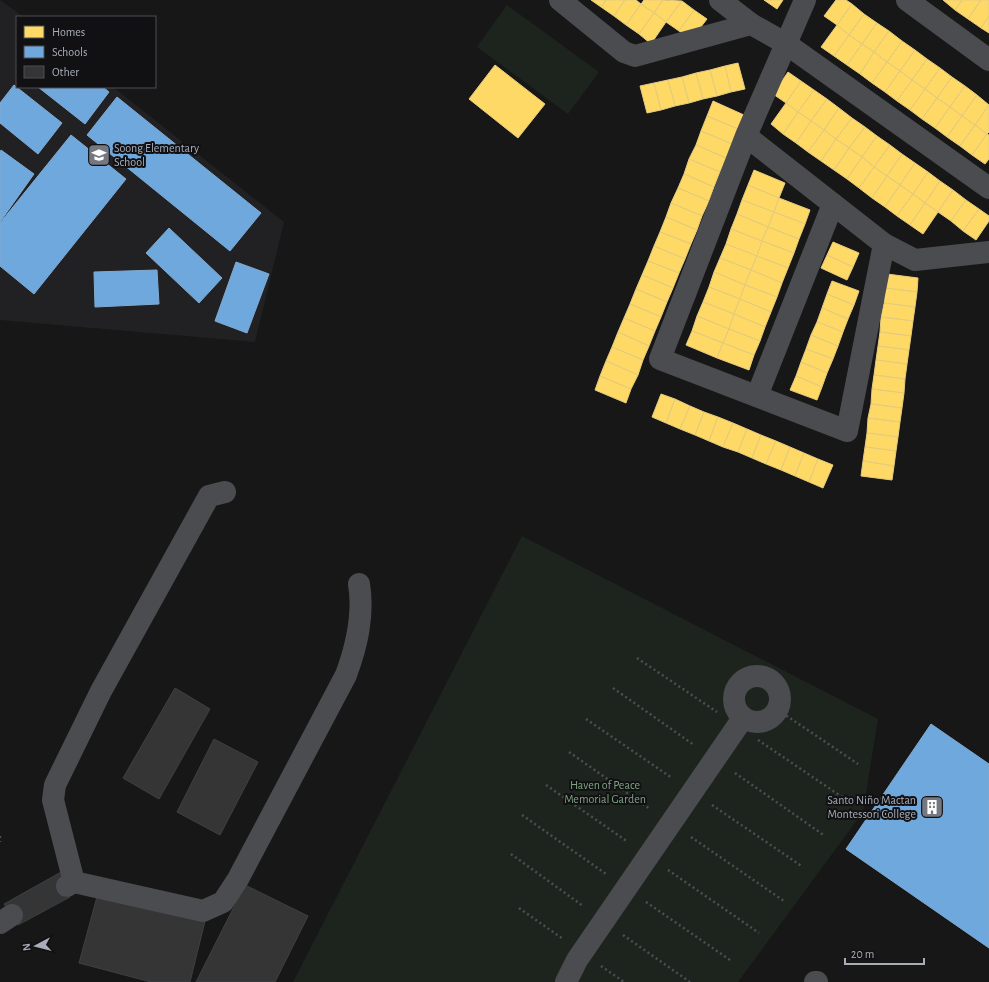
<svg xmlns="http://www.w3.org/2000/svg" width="989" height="982" font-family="'Alegreya Sans',sans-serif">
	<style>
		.built { fill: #212123 }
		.green { fill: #1d241e }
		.homes { fill: #ffd966; stroke: #e5cc7f }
		.schools { fill: #6fa8dc; stroke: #80aad1 }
		.building { fill: #353536; stroke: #3f4043 }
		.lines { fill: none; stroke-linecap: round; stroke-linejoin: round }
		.minor-tunnel { stroke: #343537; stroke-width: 22; stroke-dasharray: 22 11; stroke-linecap: butt }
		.path { stroke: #4d4e52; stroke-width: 2.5; stroke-dasharray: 2 3; stroke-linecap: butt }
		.minor { stroke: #4b4c50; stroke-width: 22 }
		.labels { text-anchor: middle; stroke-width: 4; stroke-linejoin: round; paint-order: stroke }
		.poi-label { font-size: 12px; fill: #a8adb8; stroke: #111113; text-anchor: start }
		.park-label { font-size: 12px; fill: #7fa381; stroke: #111113 }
	</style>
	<rect width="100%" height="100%" fill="#171717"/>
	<path class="built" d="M0,0L24,17H17V87H113L284,222L255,342L0,320Z"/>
	<g class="green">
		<path d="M507,5L599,72L568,114L477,47Z"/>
		<path d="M522,536L878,719L863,812L738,982H293Z"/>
	</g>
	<g class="homes">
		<path d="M591,0H606L601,7Z"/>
		<path d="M606,0H625L614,16L601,7Z"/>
		<path d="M625,0H636L641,4L626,25L614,16Z"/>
		<path d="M644,0H663L654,13L641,4Z"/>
		<path d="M663,0L682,1L666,22L654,13Z"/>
		<path d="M764,0H783L777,9Z"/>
		<path d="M836,0H846L852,4L837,25L824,16Z"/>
		<path d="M943,0H962L955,10Z"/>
		<path d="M962,0H981L968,19L955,10Z"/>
		<path d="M981,0H989V16L981,28L968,19Z"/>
		<path d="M682,1L694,10L679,31L666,22Z"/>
		<path d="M641,4L654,13L639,34L626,25Z"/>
		<path d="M852,4L864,14L849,35L837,25Z"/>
		<path d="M694,10L707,19L691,40L679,31Z"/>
		<path d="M654,13L666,22L651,44L639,34Z"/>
		<path d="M864,14L877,23L862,44L849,35Z"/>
		<path d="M989,16V33L981,28Z"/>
		<path d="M877,23L889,31L874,52L862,44Z"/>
		<path d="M837,25L849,35L834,56L821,47Z"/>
		<path d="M889,31L902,41L887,62L874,52Z"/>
		<path d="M849,35L862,44L847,65L834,56Z"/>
		<path d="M902,41L915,50L900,71L887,62Z"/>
		<path d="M862,44L874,52L860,74L847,65Z"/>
		<path d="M915,50L927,59L912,80L900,71Z"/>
		<path d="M874,52L887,62L872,83L860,74Z"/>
		<path d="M927,59L940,68L925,89L912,80Z"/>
		<path d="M887,62L900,71L885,92L872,83Z"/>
		<path d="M738,63L745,89L731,92L725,66Z"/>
		<path d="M495,65L545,104L518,138L469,99Z"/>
		<path d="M725,66L731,92L717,96L710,70Z"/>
		<path d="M940,68L952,77L937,98L925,89Z"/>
		<path d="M710,70L717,96L703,99L696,73Z"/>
		<path d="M900,71L912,80L897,101L885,92Z"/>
		<path d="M788,72L801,81L786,103L773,94Z"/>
		<path d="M696,73L703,99L689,103L682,77Z"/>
		<path d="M682,77L689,103L675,106L668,80Z"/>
		<path d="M952,77L965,86L950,107L937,98Z"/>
		<path d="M668,80L675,106L661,110L654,83Z"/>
		<path d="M912,80L925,89L910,110L897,101Z"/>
		<path d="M801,81L814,90L798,112L786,103Z"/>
		<path d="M654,83L661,110L647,113L640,86Z"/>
		<path d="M965,86L977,95L962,116L950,107Z"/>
		<path d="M925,89L937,98L922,119L910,110Z"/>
		<path d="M814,90L827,99L811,121L798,112Z"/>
		<path d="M977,95L989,105L975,125L962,116Z"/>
		<path d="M937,98L950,107L935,128L922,119Z"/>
		<path d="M827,99L839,108L824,130L811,121Z"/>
		<path d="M713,101L744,115L738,129L707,116Z"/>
		<path d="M786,103L798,112L783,134L771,124Z"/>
		<path d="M989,105V132L987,134L975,125Z"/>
		<path d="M950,107L962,116L947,137L935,128Z"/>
		<path d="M839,108L852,118L836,139L824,130Z"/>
		<path d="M798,112L811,121L796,143L783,134Z"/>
		<path d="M707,116L738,129L732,144L701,131Z"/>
		<path d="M962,116L975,125L960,146L947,137Z"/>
		<path d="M852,118L865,127L849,148L836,139Z"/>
		<path d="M811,121L824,130L808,152L796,143Z"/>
		<path d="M975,125L987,134L972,155L960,146Z"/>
		<path d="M865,127L877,136L862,157L849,148Z"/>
		<path d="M824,130L836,139L821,161L808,152Z"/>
		<path d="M701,131L732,144L726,158L696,145Z"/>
		<path d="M987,134L989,135V159L985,164L972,155Z"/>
		<path d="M877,136L890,145L874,167L862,157Z"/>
		<path d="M836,139L849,148L834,170L821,161Z"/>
		<path d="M696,145L726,158L720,172L689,159Z"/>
		<path d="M890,145L902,154L887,176L874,167Z"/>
		<path d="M849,148L862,157L847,179L834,170Z"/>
		<path d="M902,154L915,163L900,185L887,176Z"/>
		<path d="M862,157L874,167L859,188L847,179Z"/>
		<path d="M689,159L720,172L714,187L684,174Z"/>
		<path d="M915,163L928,172L913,194L900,185Z"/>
		<path d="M874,167L887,176L872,198L859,188Z"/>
		<path d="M754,170L785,183L779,198L748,185Z"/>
		<path d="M928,172L940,181L925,203L913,194Z"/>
		<path d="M684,174L714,187L709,201L678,188Z"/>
		<path d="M887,176L900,185L885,207L872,198Z"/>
		<path d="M940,181L953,190L938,212L925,203Z"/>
		<path d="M748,185L779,198L774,212L742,200Z"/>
		<path d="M900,185L913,194L897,216L885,207Z"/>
		<path d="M678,188L709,201L702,216L671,203Z"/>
		<path d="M953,190L966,200L951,221L938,212Z"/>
		<path d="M913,194L925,203L910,225L897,216Z"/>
		<path d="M779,198L810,210L805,224L774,212Z"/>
		<path d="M742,200L774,212L768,227L737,214Z"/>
		<path d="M966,200L979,209L963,231L951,221Z"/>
		<path d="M671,203L702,216L697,230L666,217Z"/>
		<path d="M925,203L938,212L923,234L910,225Z"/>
		<path d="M979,209L989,216V221L976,240L963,231Z"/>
		<path d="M774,212L805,224L799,239L768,227Z"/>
		<path d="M737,214L768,227L762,241L731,229Z"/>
		<path d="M666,217L697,230L691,244L660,232Z"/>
		<path d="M768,227L799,239L794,253L762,241Z"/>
		<path d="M731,229L762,241L757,256L726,244Z"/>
		<path d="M660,232L691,244L685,259L654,246Z"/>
		<path d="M762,241L794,253L788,268L757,256Z"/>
		<path d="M833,242L859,253L853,267L827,255Z"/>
		<path d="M726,244L757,256L751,270L720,258Z"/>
		<path d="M654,246L685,259L679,273L648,261Z"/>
		<path d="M827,255L853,267L847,280L821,268Z"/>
		<path d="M757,256L788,268L782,283L751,270Z"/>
		<path d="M720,258L751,270L745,285L714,272Z"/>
		<path d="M648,261L679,273L673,288L642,275Z"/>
		<path d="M751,270L782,283L777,297L745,285Z"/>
		<path d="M714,272L745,285L740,299L709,287Z"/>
		<path d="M887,274L918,278L917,292L885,288Z"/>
		<path d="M642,275L673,288L667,302L636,289Z"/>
		<path d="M832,281L859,291L854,305L827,294Z"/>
		<path d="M745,285L777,297L771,312L740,299Z"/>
		<path d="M709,287L740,299L734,314L703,302Z"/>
		<path d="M885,288L917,292L915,307L884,303Z"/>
		<path d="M636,289L667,302L661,317L630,304Z"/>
		<path d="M827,294L854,305L848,319L822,308Z"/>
		<path d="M740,299L771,312L765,327L734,314Z"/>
		<path d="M703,302L734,314L729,329L697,316Z"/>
		<path d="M884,303L915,307L913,321L881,317Z"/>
		<path d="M630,304L661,317L655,331L624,318Z"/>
		<path d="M822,308L848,319L843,332L817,322Z"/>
		<path d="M734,314L765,327L760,341L729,329Z"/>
		<path d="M697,316L729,329L723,343L692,331Z"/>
		<path d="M881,317L913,321L911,336L880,332Z"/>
		<path d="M624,318L655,331L649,346L618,332Z"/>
		<path d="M817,322L843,332L838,346L811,335Z"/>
		<path d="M729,329L760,341L754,355L723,343Z"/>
		<path d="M692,331L723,343L717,358L686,345Z"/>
		<path d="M618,332L649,346L643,360L612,347Z"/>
		<path d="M880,332L911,336L909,350L878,346Z"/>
		<path d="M811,335L838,346L833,359L806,349Z"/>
		<path d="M723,343L754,355L749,370L717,358Z"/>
		<path d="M878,346L909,350L907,364L876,360Z"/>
		<path d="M612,347L643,360L638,375L606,361Z"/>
		<path d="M806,349L833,359L827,373L801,362Z"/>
		<path d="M876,360L907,364L905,379L874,375Z"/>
		<path d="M606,361L638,375L631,389L600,376Z"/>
		<path d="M801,362L827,373L822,387L796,376Z"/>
		<path d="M874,375L905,379L904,393L872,389Z"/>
		<path d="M600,376L631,389L626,403L595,390Z"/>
		<path d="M796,376L822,387L817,400L790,390Z"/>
		<path d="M872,389L904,393L902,408L871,404Z"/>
		<path d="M661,394L675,399L666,423L652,417Z"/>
		<path d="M675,399L690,406L680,429L666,423Z"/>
		<path d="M871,404L902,408L900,422L868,418Z"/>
		<path d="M690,406L704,412L695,435L680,429Z"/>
		<path d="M704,412L718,417L709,441L695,435Z"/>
		<path d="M718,417L733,423L723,447L709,441Z"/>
		<path d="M868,418L900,422L898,437L867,433Z"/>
		<path d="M733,423L747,429L738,452L723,447Z"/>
		<path d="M747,429L761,435L752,458L738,452Z"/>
		<path d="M867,433L898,437L896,451L865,447Z"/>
		<path d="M761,435L776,441L766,464L752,458Z"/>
		<path d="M776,441L790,447L781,470L766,464Z"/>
		<path d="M790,447L804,453L795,476L781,470Z"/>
		<path d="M865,447L896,451L894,466L863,461Z"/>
		<path d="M804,453L818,459L809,482L795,476Z"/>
		<path d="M818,459L833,465L823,488L809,482Z"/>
		<path d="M863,461L894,466L892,480L861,476Z"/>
	</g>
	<g class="schools">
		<path d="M14,85L62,123L38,154L0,123V103Z"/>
		<path d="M38,87H103L109,92L85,124Z"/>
		<path d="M117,97L261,213L230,251L87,135Z"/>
		<path d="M71,135L126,179L34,294L0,266V223Z"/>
		<path d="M1,150L34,174L0,222V152Z"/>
		<path d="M169,228L222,278L199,303L146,253Z"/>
		<path d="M236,262L269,274L247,333L215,321Z"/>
		<path d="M157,270L159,304L95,307L94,272Z"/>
		<path d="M931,724L989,764V948L846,849Z"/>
	</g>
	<g class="building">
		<path d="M175,688L210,709L159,799L123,778Z"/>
		<path d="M214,739L258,762L220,835L177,812Z"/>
		<path d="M63,871L70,897L18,925L4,904Z"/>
		<path d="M245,885L308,916L275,982H196Z"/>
		<path d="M98,893L205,921L190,982H151L79,963Z"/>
	</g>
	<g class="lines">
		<path class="minor-tunnel" d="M12,915L67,886"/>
		<g class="path">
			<path d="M637,658L717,712"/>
			<path d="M613,688L694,745"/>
			<path d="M778,710L858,764"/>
			<path d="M586,719L672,778"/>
			<path d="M758,740L845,799"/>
			<path d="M569,752L650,809"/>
			<path d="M735,773L825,836"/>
			<path d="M546,785L628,842"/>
			<path d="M712,805L803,867"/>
			<path d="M522,815L606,874"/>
			<path d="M0,836V842"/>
			<path d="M691,837L784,901"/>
			<path d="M511,854L583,906"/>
			<path d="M668,870L759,933"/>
			<path d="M646,902L730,960"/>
			<path d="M519,908L563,939"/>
			<path d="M623,935L690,982"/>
			<path d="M601,966L624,982"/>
		</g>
		<g class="minor">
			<path d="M560,0L624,52L635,56L751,24L785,43L989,188"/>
			<path d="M720,0L751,24"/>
			<path d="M907,0L989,60"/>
			<path d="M746,136L884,244L847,431L660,359L746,136L805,0"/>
			<path d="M884,244L915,260L989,252"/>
			<path d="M757,396L833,204"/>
			<circle cx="757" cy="699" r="23"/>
			<path d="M74,882L203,911L223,902L238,879L346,675C357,645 364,615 359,584"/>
			<path d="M67,886L74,882L53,800L55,785L101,691L209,496L225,492"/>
			<path d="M0,923L12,915"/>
			<path d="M566,982L577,960L743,718"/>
			<path d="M815,982H817"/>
		</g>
	</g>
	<defs>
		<g id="school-square" transform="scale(1.15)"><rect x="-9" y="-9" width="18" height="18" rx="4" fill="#757880" stroke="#111113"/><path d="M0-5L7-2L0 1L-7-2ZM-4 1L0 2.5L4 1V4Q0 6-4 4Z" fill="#fff"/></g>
		<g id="building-square" transform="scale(1.15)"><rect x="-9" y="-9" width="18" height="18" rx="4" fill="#757880" stroke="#111113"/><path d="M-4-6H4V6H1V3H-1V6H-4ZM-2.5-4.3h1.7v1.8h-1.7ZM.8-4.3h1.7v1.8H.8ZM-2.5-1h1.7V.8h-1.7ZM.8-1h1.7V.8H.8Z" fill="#fff"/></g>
	</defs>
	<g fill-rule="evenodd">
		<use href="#school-square" x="99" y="155"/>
		<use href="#building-square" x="932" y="807"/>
	</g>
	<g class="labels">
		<g class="poi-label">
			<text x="114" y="152">Soong Elementary<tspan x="114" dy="14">School</tspan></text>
			<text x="916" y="804" text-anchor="end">Santo Niño Mactan<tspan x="916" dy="14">Montessori College</tspan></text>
		</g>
		<g class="park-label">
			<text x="605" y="789">Haven of Peace<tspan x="605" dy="14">Memorial Garden</tspan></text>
		</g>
	</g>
	<rect x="16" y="16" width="140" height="72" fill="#111113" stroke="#4d4f55"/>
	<rect x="24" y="26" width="20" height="12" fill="#ffd966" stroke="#4d4f55"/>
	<text x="52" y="36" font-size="12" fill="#a8adb8">Homes</text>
	<rect x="24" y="46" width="20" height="12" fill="#6fa8dc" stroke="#4d4f55"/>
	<text x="52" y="56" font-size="12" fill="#a8adb8">Schools</text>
	<rect x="24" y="66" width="20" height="12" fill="#353536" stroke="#4d4f55"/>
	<text x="52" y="76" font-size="12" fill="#a8adb8">Other</text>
	<g transform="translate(36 946) rotate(263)" stroke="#111113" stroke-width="3" paint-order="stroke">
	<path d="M0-3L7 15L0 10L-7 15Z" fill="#a8adb8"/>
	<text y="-6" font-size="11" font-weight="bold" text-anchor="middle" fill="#a8adb8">N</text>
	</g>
	<path d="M845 958v6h79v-6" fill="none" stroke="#a8adb8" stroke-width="2"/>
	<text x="851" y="958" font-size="12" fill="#a8adb8" stroke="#111113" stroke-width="3" paint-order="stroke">20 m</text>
</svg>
